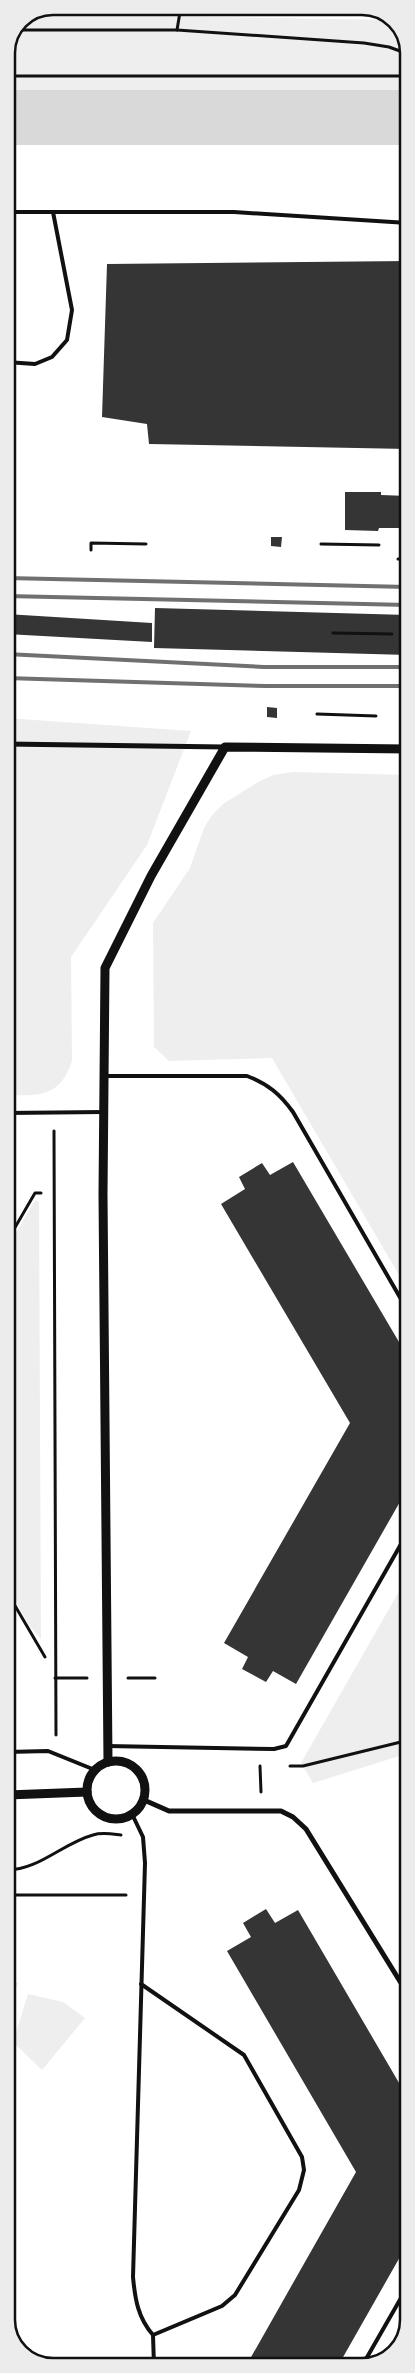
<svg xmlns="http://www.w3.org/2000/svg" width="415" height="2373" font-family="Signika,sans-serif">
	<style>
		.green { fill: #eee }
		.water { fill: #d9d9d9 }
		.building { fill: #353535 }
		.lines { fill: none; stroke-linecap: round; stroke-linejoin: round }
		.path { stroke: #111; stroke-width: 3 }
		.service { stroke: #111; stroke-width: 4 }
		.minor { stroke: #111; stroke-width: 5 }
		.tertiary { stroke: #111; stroke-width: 9 }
		.rail { stroke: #707070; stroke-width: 4 }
		.rim { fill: none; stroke: #111; stroke-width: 2.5 }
	</style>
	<rect width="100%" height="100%" fill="#fff"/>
	<g class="green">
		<path d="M34,14L394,20L408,47V90H6V53L20,20Z"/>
		<path d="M6,718L191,731L147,845L71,957L72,1061C60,1097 40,1096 6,1095Z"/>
		<path d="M293,772L408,775L409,1292L272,1058L169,1061L154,1047L153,923L190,868L204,828L212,815L223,804L258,782L273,775Z"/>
		<path d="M35,1200L39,1202L41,1639L29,1625L7,1586L6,1250Z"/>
		<path d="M409,1574V1753L313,1783L301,1763Z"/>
		<path d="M7,1979L18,1983L7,2013Z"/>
		<path d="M28,1994L63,2002L85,2018L42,2070L13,2042Z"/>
	</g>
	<rect class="water" x="6" y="90" width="402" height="55"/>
	<g class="building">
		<path d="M408,261V449L149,444L147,424L102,417L107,264Z"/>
		<path d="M345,492H381V495L408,496V528H379L378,531L345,530Z"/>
		<path d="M271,537H282L281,547L271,546Z"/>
		<path d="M155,608L408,615V655L154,648Z"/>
		<path d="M6,614L152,623V642L6,634Z"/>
		<path d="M267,707L277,708V718L267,717Z"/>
		<path d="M293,1162L409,1359V1486L296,1684L273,1671L266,1682L242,1669L248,1657L224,1643L350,1423L221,1204L245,1189L239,1177L262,1163L270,1175Z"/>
		<path d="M266,1909L275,1923L298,1910L409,2100V2241L338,2366H246L356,2172L227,1951L251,1937L243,1923Z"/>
		<path d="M403,2331L397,2350L390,2354Z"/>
	</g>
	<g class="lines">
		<g class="path">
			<path d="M16,30H177L364,43L389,47L408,54"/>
			<path d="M177,30L181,6"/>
			<path d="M6,76H408"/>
			<path d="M321,544L379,545"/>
			<path d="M91,550V543L146,544"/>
			<path d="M398,559H403"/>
			<path d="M333,633L392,634"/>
			<path d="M317,714L376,716"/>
			<path d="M54,1131L56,1735"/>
			<path d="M6,1243L35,1193H41"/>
			<path d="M7,1592L45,1657"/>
			<path d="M55,1678H87"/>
			<path d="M128,1678H155"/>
			<path d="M260,1766L261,1792"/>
			<path d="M290,1766H303L409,1740"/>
			<path d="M7,1870C39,1870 63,1843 93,1835C102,1832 112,1834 121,1835"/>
			<path d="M7,1895H126"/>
		</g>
		<g class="service">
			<path d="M6,212H234L408,223"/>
			<path d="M6,362L35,364L52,357L67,340L72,310L53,212"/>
			<path d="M105,1076H247C268,1084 280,1094 293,1112L409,1313"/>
			<path d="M6,1113L104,1112"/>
			<path d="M107,1746L274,1749L286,1746L409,1530"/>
			<path d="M7,1752L48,1751L95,1770"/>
			<path d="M132,1814L143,1837L145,1863L133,2277C135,2299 138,2318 153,2335L154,2366"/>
			<path d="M141,1984L244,2055L302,2157L304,2170L299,2190L235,2295L222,2306L153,2335"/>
			<path d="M362,2366L409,2284"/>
		</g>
		<g class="minor">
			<path d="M6,744L224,747"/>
			<path d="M144,1800L169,1811H281L293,1817L306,1829L409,1996"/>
		</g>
		<g class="tertiary">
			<circle cx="116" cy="1790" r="29"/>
			<path d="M108,1762L103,1194L105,968L151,876L225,747L408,749"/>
			<path d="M7,1795L87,1792"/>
		</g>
		<g class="rail">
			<path d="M6,578L408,587"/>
			<path d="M6,596L408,605"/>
			<path d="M6,654L264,667H408"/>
			<path d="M6,678L266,686H408"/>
		</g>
	</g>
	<path d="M0 0H415V2373H0ZM53 15H362A38 38 0 0 1 400 53V2320A38 38 0 0 1 362 2358H53A38 38 0 0 1 15 2320V53A38 38 0 0 1 53 15Z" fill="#ececec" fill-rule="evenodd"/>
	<path class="rim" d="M53 15H362A38 38 0 0 1 400 53V2320A38 38 0 0 1 362 2358H53A38 38 0 0 1 15 2320V53A38 38 0 0 1 53 15Z"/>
</svg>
